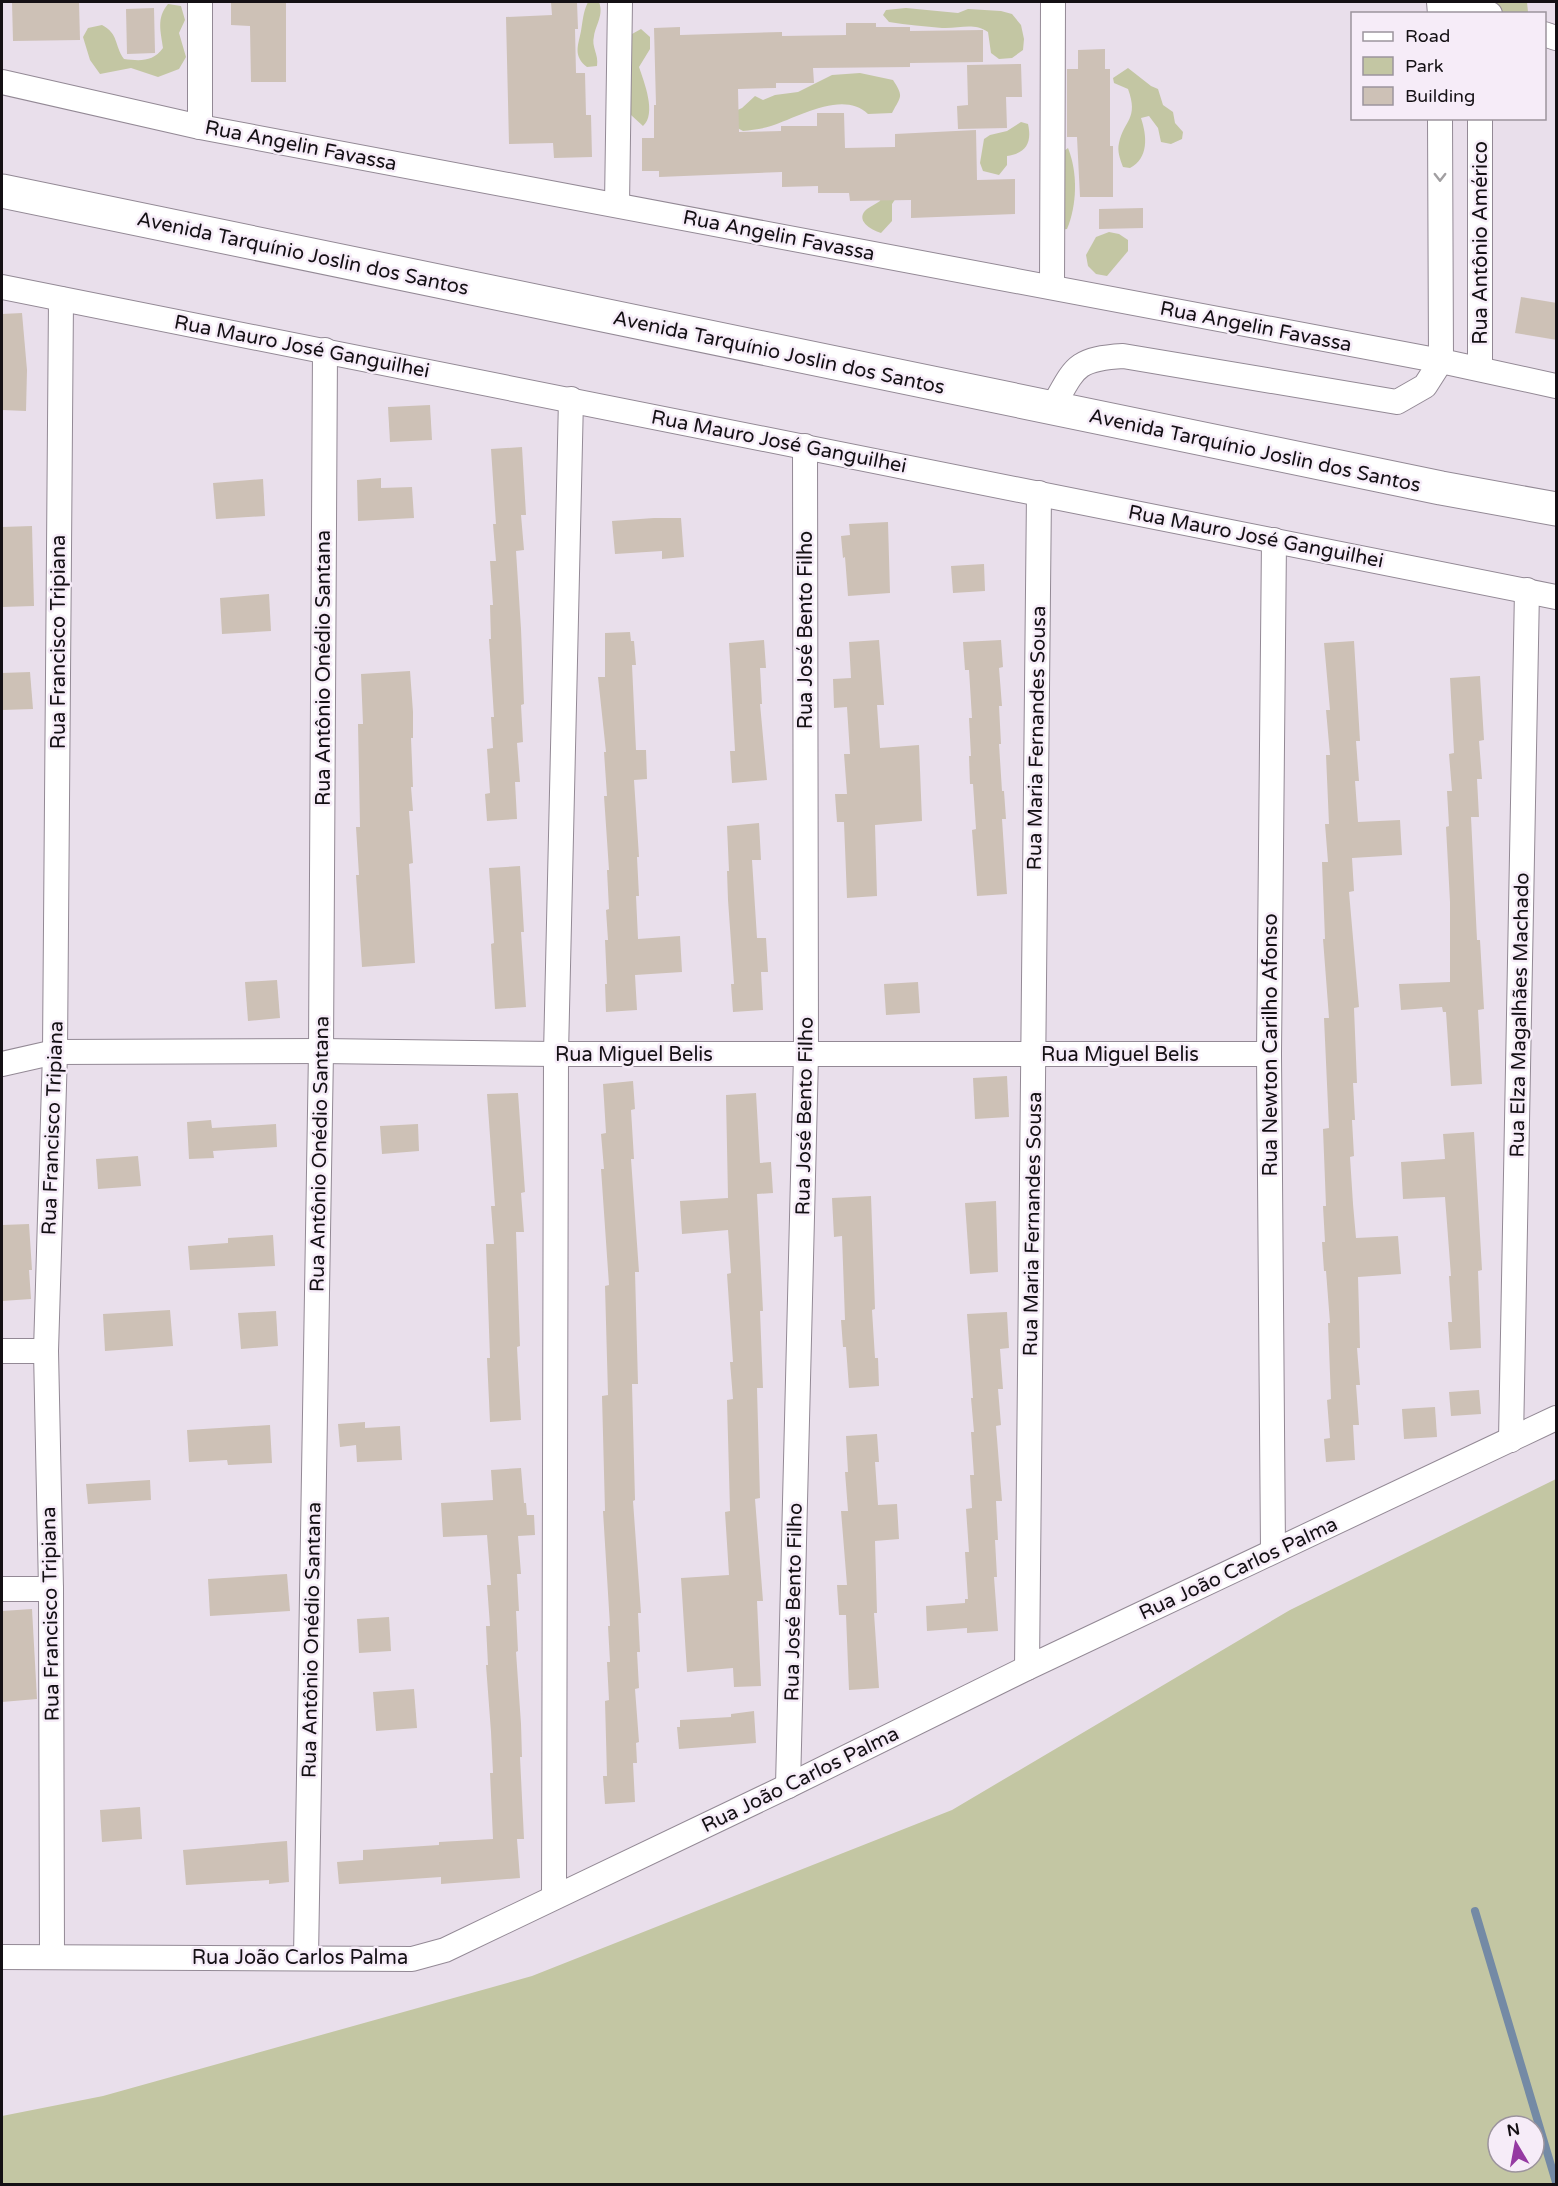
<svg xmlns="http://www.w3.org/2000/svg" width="1558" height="2186" font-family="'Varela Round',sans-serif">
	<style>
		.green { fill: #c3c6a3; fill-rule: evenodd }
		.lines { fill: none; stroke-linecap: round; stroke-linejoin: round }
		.stream { stroke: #748aa5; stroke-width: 8 }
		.building { fill: #cdc1b6 }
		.street-casing { stroke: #938995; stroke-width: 26 }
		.secondary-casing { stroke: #938995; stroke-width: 35 }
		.street { stroke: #fff; stroke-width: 24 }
		.secondary { stroke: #fff; stroke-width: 33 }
		.oneway { stroke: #a19fa1 }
		.labels { text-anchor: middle; stroke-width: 5; stroke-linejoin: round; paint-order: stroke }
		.street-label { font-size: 20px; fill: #141014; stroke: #f6ecf8 }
	</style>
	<rect width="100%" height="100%" fill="#e9dfeb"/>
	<g class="green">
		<path d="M588,2H599C604,15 596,24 594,36C591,47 599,54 597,66L587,67C573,56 578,46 581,31C583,20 583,12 588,2Z"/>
		<path d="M1485,2H1527L1528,12L1498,13Z"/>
		<path d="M168,4L181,6L185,20L179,33L186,57L179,69L158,77L131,68L100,74L90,60L83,37L88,28L102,25C119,34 114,45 124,59C140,61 153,62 163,48C161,32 156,18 168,4Z"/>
		<path d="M906,8L958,13L968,9L1001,11L1012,14L1021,25L1024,39L1023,50L1012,58L999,59L991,53L988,32C973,22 959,29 942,28C925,26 907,25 889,22L883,15L886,10Z"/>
		<path d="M641,29L650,37V49L639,67C644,82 657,114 643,126L631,115L628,110L624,46L632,34Z"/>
		<path d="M1128,68L1151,86L1158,89L1163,105L1173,112L1175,123L1183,132L1182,139L1171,144L1161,142L1158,128L1149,116L1141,118C1147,136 1149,158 1130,168L1123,167C1120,159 1117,151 1119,143C1124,120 1139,119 1128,89L1114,83L1113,78Z"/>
		<path d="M860,73L893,80C904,97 901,96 892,113L868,114C843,90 799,117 771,126C762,129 752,130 743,131L730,124L731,113L742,108L755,96L763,100L775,95L798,92L832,75Z"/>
		<path d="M1021,122L1028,124C1032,142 1027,153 1007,156V165L999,175L983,171L980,163L984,139L990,135L1007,131Z"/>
		<path d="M1068,148C1078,173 1077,205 1067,229L1058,230L1060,154Z"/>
		<path d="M881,195L896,198L892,204V221L881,233C871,230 854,220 867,209C871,206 876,204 880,201Z"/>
		<path d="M1109,232L1119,234L1128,240V251L1107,276L1096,274L1088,266L1086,255L1096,237Z"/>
		<path d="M1556,1479V2184H2V2116L103,2096L532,1976L952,1810L1290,1610ZM1498,2126H1534V2162H1498Z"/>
	</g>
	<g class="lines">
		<path class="stream" d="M1475,1911L1556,2182"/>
	</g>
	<g class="building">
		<path d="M12,2H79L80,40L13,41Z"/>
		<path d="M231,2H286V82H251L250,26L231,25Z"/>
		<path d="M551,2H577L578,29H575L576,73H585L586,115H591L592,157L554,158L553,143L509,144L506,17L552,15Z"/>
		<path d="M154,8L155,53L127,54L126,9Z"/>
		<path d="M846,23H876V27H910V31L983,30V62L910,63V67L813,68L814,83H776V88L738,89L739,132L781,131V126H817V113H844L845,148L895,147V134L976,130L977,180L1015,179V214L911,218V200L850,201L849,193H818V186L782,187V172L659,177V171H642V138H654V105H656L654,28L680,27V35L782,32V36L846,35Z"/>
		<path d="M1105,49V69H1110V146H1113V197H1080L1077,137H1067V69H1078V50Z"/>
		<path d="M1021,64L1022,97H1006L1007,128L958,129L957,106L968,105L967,65Z"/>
		<path d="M1143,208V228L1099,229V209Z"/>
		<path d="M1521,297L1557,303V340L1515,333Z"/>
		<path d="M22,313L27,370L26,411L2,410V314Z"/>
		<path d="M430,405L432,440L390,442L388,407Z"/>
		<path d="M522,447L526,515H521L524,550L516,551L521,629L524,704L521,705L523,742L517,743L520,782H515L517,819L487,821L485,794L490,793L487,749L493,748L491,717H494L489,639H491L490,605H493L490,561H496L493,524H496L491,449Z"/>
		<path d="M381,478V488L412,487L414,518L358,521L357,480Z"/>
		<path d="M263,479L265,516L216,519L213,483Z"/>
		<path d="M654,518H681L684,557L662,559V551L615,554L612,521Z"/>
		<path d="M888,522L890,593L848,596L845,557L843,558L841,536L850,535L849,524Z"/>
		<path d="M32,526L34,606L2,607V527Z"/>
		<path d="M984,564L985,591L953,593L951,566Z"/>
		<path d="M269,594L271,631L222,634L220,598Z"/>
		<path d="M630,632L631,641H634L636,665H632L636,750H646L647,779L634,780L639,857H637L639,896H636L638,939L680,936L682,972L635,975L637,1010L606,1012L605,984H607L605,940H608L606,910L609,909L607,870H609L604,796H607L604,752H606L598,677H605V633Z"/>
		<path d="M764,640L766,668H760L762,704H760L767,780L732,783L730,751H735L729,643Z"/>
		<path d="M879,640L884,705H877L880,748L919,745L922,821L875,825L877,896L847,898L844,822H837L835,794H847L844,754H850L847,707L834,708L833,679L851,678L849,642Z"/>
		<path d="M1001,640L1003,667L999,668L1002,706H999L1001,744H999L1002,791H1004L1006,819H1002L1007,894L977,896L972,830L976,829L973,784H970L969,756H971L969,718H972L969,670H965L963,642Z"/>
		<path d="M1354,641L1360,741H1356L1359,781H1355L1358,822L1400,820L1402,855L1352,858L1354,891L1349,892L1359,1007L1354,1008L1357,1083H1353L1355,1120H1352L1354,1156L1350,1157L1353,1204L1356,1238L1398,1236L1401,1274L1358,1277L1360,1348H1357L1360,1385H1356L1359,1425H1353L1355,1460L1326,1462L1324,1439L1330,1438L1327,1400L1331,1399L1328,1323H1330L1326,1271H1324L1322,1242H1325L1323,1206H1326L1323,1129L1329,1128L1324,1018H1329L1323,939H1325L1322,862H1328L1325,824H1329L1326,755H1330L1326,710H1330L1324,643Z"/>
		<path d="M410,671L413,712V738H411L413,787H411L413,811H409L413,863L409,864L415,963L362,967L356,875H359L356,827H360L358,724H363L361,674Z"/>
		<path d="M30,672L33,709L2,710V673Z"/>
		<path d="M1480,676L1484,740L1479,741L1482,779H1477L1479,817H1471L1477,940H1480L1484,1009L1478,1010L1482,1084L1451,1086L1446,1012H1443L1442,1007L1401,1010L1399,984L1450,982V902L1446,827L1449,826L1447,791H1452L1449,754L1454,753L1450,678Z"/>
		<path d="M759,823L761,860H752L757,938H766L768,972H761L763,1010L733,1012L731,984H734L728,900L727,871H729L727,826Z"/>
		<path d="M520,866L524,932H521L526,1007L495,1009L491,944L494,943L489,868Z"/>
		<path d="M277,980L280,1018L248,1021L245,982Z"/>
		<path d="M918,982L920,1013L886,1015L884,984Z"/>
		<path d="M1007,1076L1009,1117L975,1119L973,1078Z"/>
		<path d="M633,1081L635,1109L631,1110L634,1159H631L639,1272H635L638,1384H632L635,1500L633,1501L641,1613H638L640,1652H637L639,1688L635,1689L639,1742L636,1743L637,1763H633L635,1802L605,1804L603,1776H607L605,1701L609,1700L607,1662H610L608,1626H610L603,1511H605L602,1396L608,1395L605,1286L609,1285L601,1169H604L601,1134L606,1133L603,1084Z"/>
		<path d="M518,1093L525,1192L521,1193L524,1232H516L520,1346L517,1347L521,1420L490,1422L487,1358H490L486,1244H494L491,1206H495L487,1094Z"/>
		<path d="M756,1093L760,1163L771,1162L773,1193L757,1194L763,1311H760L763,1388H757L760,1498L755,1499L763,1601H757L761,1686L734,1687L733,1668L687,1672L681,1578L729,1575L725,1512L730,1511L727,1400L733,1399L730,1362H733L727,1274L731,1273L728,1230L682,1234L680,1201L728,1198L726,1095Z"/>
		<path d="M211,1120L212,1128L276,1124L277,1147L213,1151L214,1158L189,1159L187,1122Z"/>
		<path d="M418,1124L419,1151L382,1154L380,1126Z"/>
		<path d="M1474,1132L1482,1270L1478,1271L1481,1348L1450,1350L1448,1322H1452L1449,1276H1451L1445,1197L1403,1199L1401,1162L1445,1159L1443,1134Z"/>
		<path d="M138,1156L141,1186L98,1189L96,1159Z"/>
		<path d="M871,1196L875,1309L872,1310L875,1358H878L879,1386L849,1388L846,1347H843L841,1320H845L842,1236L834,1237L832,1198Z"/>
		<path d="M996,1201L998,1272L970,1274L965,1203Z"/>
		<path d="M29,1224L32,1270H29L31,1299L2,1301V1225Z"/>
		<path d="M273,1235L275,1266L190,1270L188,1246L228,1243V1238Z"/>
		<path d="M170,1310L173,1346L105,1351L103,1314Z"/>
		<path d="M276,1311L278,1346L241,1349L238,1313Z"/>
		<path d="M1007,1312L1009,1348L1000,1349L1003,1389H998L1001,1425L996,1426L1002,1501H996L998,1540H995L997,1577H994L998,1631L967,1633V1628L927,1631L926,1606L965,1603V1599H968L965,1552H969L966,1509L972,1508L970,1475H974L971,1432H974L971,1398H973L967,1314Z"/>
		<path d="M1479,1390L1481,1414L1451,1416L1449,1392Z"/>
		<path d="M1435,1407L1437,1437L1404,1439L1402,1409Z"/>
		<path d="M365,1422V1428L400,1426L402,1460L357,1462L356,1445L340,1447L338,1424Z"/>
		<path d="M270,1425L272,1463L228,1465L227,1460L189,1462L187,1430Z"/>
		<path d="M877,1434L879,1462H875L878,1505L897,1504L899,1539L875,1541L877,1613H874L879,1688L849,1690L846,1615H839L837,1585H847L841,1511H848L845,1472H848L846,1436Z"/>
		<path d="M521,1468L524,1503H526L527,1515H534L535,1535L518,1536L521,1574H517L519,1611H516L518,1651L516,1652L521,1724L522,1757H520L524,1839H517L520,1878L441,1884V1877L339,1884L337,1862L363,1860V1850L439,1845V1842L493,1839L490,1773H493L491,1732L486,1665H488L486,1626H490L487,1585H491L487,1535L443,1537L441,1503L493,1500L491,1470Z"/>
		<path d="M150,1480L151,1500L88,1504L86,1484Z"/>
		<path d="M287,1574L290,1611L210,1616L208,1579Z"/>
		<path d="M32,1609L37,1699L2,1702V1611Z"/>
		<path d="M389,1617L391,1651L359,1653L357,1619Z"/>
		<path d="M414,1689L417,1728L376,1731L373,1692Z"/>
		<path d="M754,1711L756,1743L679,1749L677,1727H680V1720L731,1717V1714Z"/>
		<path d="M140,1807L142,1839L102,1842L100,1810Z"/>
		<path d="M287,1841L289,1882L269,1884V1880L186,1885L183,1850Z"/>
	</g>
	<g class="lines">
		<g class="street-casing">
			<g id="street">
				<path d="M1439,2L1440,14"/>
				<path d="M1458,2L1490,14"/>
				<path d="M1544,34L1556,38"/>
				<path d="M2,82L200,127L1441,361L1556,386"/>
				<path d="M1480,118V368"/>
				<path d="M200,127V2"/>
				<path d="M617,204L620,2"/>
				<path d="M2,287L1556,597"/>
				<path d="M1052,287L1053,2"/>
				<path d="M1052,408C1075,368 1074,359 1123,356L1397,402L1425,386L1441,361L1440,118"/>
				<path d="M2,1064L55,1052L321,1051L556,1054H1269"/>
				<path d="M2,1351H46"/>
				<path d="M1511,1440L1527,590"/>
				<path d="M1273,1551L1269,1054L1274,540"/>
				<path d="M2,1589H51"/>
				<path d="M1027,1668L1039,493"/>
				<path d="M788,1786L806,1055L805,446"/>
				<path d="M554,1897L556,1054L571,399"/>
				<path d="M2,1957L412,1959L445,1950L788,1786L1027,1668L1556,1418"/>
				<path d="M52,1957L51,1589L46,1351L55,1052L61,299"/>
				<path d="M306,1958L321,1051L325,350"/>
			</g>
		</g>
		<g class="secondary-casing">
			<path id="secondary" d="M2,191L1441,488L1556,509"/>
		</g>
		<use href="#street" class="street"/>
		<use href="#secondary" class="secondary"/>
	</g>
	<defs><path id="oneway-chevron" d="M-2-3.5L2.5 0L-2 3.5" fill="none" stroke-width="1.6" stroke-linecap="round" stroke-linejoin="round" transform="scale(1.5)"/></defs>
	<use class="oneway" href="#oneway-chevron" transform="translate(1440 177) rotate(90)"/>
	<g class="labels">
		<g class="street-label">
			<text transform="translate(301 145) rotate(11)" y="7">Rua Angelin Favassa</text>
			<text transform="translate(779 235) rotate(11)" y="7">Rua Angelin Favassa</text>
			<text transform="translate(1480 243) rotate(-90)" y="7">Rua Antônio Américo</text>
			<text transform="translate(303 253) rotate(12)" y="7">Avenida Tarquínio Joslin dos Santos</text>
			<text transform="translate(1256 326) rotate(11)" y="7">Rua Angelin Favassa</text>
			<text transform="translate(302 346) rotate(11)" y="7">Rua Mauro José Ganguilhei</text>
			<text transform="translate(779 352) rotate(12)" y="7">Avenida Tarquínio Joslin dos Santos</text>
			<text transform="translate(779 441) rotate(11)" y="7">Rua Mauro José Ganguilhei</text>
			<text transform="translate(1255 450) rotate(12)" y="7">Avenida Tarquínio Joslin dos Santos</text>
			<text transform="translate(1256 536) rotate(11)" y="7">Rua Mauro José Ganguilhei</text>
			<text transform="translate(805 630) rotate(-90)" y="7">Rua José Bento Filho</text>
			<text transform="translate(58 642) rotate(-90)" y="7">Rua Francisco Tripiana</text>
			<text transform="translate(323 668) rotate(-90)" y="7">Rua Antônio Onédio Santana</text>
			<text transform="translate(1036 738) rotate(-89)" y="7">Rua Maria Fernandes Sousa</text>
			<text transform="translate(1519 1015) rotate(-89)" y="7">Rua Elza Magalhães Machado</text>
			<text transform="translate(1270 1045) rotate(-90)" y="7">Rua Newton Carilho Afonso</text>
			<text x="634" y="1061">Rua Miguel Belis</text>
			<text x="1120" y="1061">Rua Miguel Belis</text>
			<text transform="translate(804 1116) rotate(-89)" y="7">Rua José Bento Filho</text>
			<text transform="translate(52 1128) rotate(-88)" y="7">Rua Francisco Tripiana</text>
			<text transform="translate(319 1154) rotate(-89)" y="7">Rua Antônio Onédio Santana</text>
			<text transform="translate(1032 1224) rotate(-89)" y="7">Rua Maria Fernandes Sousa</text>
			<text transform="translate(1238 1568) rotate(-25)" y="7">Rua João Carlos Palma</text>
			<text transform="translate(793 1602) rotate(-89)" y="7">Rua José Bento Filho</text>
			<text transform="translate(50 1614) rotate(-91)" y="7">Rua Francisco Tripiana</text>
			<text transform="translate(311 1640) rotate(-89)" y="7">Rua Antônio Onédio Santana</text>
			<text transform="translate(800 1779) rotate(-26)" y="7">Rua João Carlos Palma</text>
			<text x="300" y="1964">Rua João Carlos Palma</text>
		</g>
	</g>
	<rect width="1558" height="2186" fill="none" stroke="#141014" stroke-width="6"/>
	<rect x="1351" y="12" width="195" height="108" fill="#f6ecf8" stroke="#9c949d" stroke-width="1.5"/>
	<rect x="1363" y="32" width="30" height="9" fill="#ffffff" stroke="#9c949d" stroke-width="1.5"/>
	<text x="1405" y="42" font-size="18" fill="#141014">Road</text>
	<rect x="1363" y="57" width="30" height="18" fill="#c3c6a3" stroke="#9c949d" stroke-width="1.5"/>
	<text x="1405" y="72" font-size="18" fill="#141014">Park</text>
	<rect x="1363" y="87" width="30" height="18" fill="#cdc1b6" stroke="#9c949d" stroke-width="1.5"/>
	<text x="1405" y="102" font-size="18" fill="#141014">Building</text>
	<g transform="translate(1516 2144) rotate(350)"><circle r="28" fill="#f6ecf8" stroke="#9c949d" stroke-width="1.5"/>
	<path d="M0-4.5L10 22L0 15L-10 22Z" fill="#9539a2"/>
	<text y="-9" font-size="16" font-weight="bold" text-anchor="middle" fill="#141014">N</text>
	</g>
</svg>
